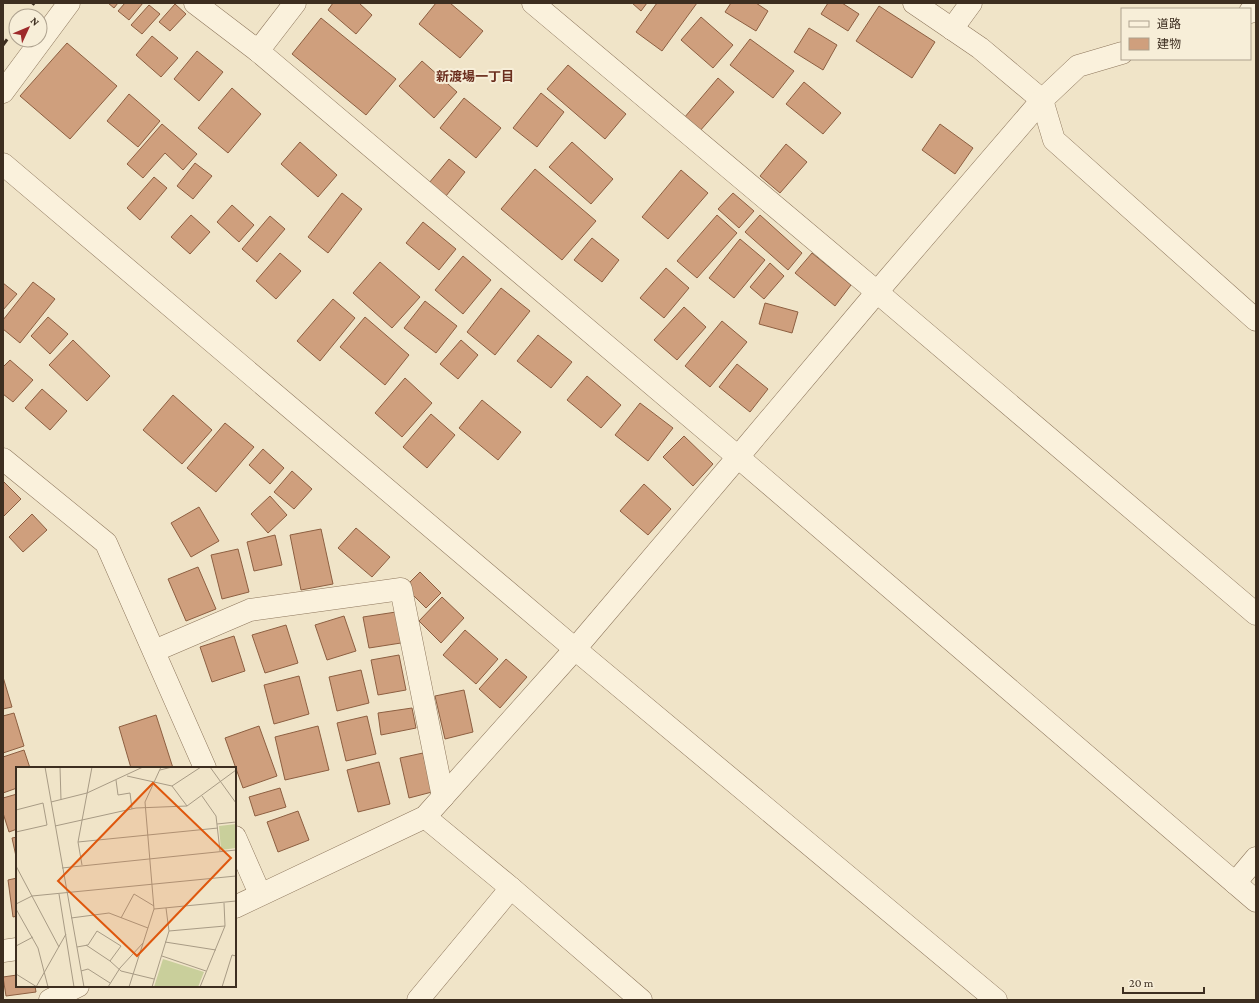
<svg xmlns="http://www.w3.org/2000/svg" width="1259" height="1003" font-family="'Crimson Pro','Noto Sans JP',serif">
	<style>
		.building { fill: #cf9f7d; stroke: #8d5f41 }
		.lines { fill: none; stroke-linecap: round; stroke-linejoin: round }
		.minor-casing { stroke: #8d765c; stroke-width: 23 }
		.tertiary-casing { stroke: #8d765c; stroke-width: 23 }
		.minor { stroke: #faf1dc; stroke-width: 22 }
		.tertiary { stroke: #faf1dc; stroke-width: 22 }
		.rail { stroke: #3d2e20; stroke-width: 3; stroke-dasharray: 7 7; stroke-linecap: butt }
		.labels { text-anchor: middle; stroke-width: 4; stroke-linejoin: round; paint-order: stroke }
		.neighbourhood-label { font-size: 13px; font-weight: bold; fill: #6b2e1e; stroke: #f7eed8 }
		.inset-road { fill: none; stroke: #a89b85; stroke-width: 1 }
		.view { fill: #df570d; fill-opacity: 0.15; stroke: #df570d; stroke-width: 2 }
		.inset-edge { fill: none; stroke: #3d2e20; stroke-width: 2 }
	</style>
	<rect width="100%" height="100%" fill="#f0e4c8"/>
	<g class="building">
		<path d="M108,3H118L114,8Z"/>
		<path d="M125,3H143L129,20L118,11Z"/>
		<path d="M333,3H359L372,15L356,34L328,10Z"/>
		<path d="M436,3H450L483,31L460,58L419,24Z"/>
		<path d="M632,3H647L641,11Z"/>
		<path d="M657,3H697L662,51L636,32Z"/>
		<path d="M731,3H756L768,11L756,31L725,12Z"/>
		<path d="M828,3H842L859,14L848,31L821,14Z"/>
		<path d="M175,4L186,14L170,31L159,22Z"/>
		<path d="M149,5L160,14L142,34L131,25Z"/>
		<path d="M879,6L935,42L912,78L856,41Z"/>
		<path d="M701,17L733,45L713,68L681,40Z"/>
		<path d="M321,18L396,79L366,115L292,54Z"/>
		<path d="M809,28L837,45L823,70L794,52Z"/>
		<path d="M152,36L178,58L161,77L136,55Z"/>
		<path d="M750,39L794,71L773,98L730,65Z"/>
		<path d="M67,43L117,86L70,139L20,96Z"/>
		<path d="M197,51L223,72L199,101L174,79Z"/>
		<path d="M422,61L457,92L434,118L399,86Z"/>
		<path d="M568,65L626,114L605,139L547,89Z"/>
		<path d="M718,78L734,92L699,132L684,118Z"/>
		<path d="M804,82L841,113L823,134L786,104Z"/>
		<path d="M232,88L261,114L228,153L198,128Z"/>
		<path d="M541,93L564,112L537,147L513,128Z"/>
		<path d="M129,94L160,121L138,147L107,121Z"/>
		<path d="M464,98L501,128L476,158L440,128Z"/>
		<path d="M162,124L197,154L183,170L165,153L143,178L127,164Z"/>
		<path d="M940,124L973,148L955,174L922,150Z"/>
		<path d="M300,142L337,175L318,197L281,164Z"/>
		<path d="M572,142L613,179L591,204L549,167Z"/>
		<path d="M786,144L807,162L780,193L760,176Z"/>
		<path d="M449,159L465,172L446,196L429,183Z"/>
		<path d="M195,163L212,176L193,199L177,186Z"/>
		<path d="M535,169L596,221L562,260L501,209Z"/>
		<path d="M681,170L708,193L668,239L642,217Z"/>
		<path d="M154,177L167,188L140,220L127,208Z"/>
		<path d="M342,193L362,209L328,253L308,237Z"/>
		<path d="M733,193L754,211L739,228L718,209Z"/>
		<path d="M232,205L254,225L239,242L217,222Z"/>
		<path d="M191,215L210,232L190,254L171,237Z"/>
		<path d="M717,215L737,233L697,278L677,261Z"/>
		<path d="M760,215L802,253L788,270L745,232Z"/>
		<path d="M270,216L285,229L257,262L242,249Z"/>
		<path d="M423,222L456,249L439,270L406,243Z"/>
		<path d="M592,238L619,260L602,282L574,260Z"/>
		<path d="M740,239L765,260L734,298L709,278Z"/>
		<path d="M280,253L301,271L276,299L256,281Z"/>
		<path d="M812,253L851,285L835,306L795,273Z"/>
		<path d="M463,256L491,280L463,314L435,290Z"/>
		<path d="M380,262L420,297L392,328L353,293Z"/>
		<path d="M770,263L784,276L764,299L750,287Z"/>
		<path d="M666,268L689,288L664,318L640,298Z"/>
		<path d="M33,282L55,299L20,343L3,329V320Z"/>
		<path d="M3,283L17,294L3,310Z"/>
		<path d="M501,288L530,311L495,355L467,332Z"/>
		<path d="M333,299L355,318L320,361L297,341Z"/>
		<path d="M425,301L457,326L436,353L404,328Z"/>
		<path d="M765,303L798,312L792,333L759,324Z"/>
		<path d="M684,307L706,327L677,360L654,340Z"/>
		<path d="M48,317L68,334L50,354L31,336Z"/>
		<path d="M365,317L409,355L385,385L340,347Z"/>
		<path d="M722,321L747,342L710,387L685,366Z"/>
		<path d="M538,335L572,362L551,388L517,361Z"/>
		<path d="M73,340L110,376L87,401L49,365Z"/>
		<path d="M461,340L478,355L458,379L440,364Z"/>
		<path d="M10,360L33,380L13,402L3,394V367Z"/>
		<path d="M737,364L768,389L750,412L719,387Z"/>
		<path d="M587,376L621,405L601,428L567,400Z"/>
		<path d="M405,378L432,403L402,437L375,413Z"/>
		<path d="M42,389L67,411L50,430L25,408Z"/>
		<path d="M173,395L212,430L182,464L143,430Z"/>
		<path d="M482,400L521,432L498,460L459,428Z"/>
		<path d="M640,403L673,428L648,461L615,435Z"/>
		<path d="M431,414L455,435L427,468L403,447Z"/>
		<path d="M225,423L254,447L216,492L187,468Z"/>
		<path d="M684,436L713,464L693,486L663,457Z"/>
		<path d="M263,449L284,468L270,484L249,465Z"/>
		<path d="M292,471L312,489L294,509L274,492Z"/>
		<path d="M3,481L21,499L3,517Z"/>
		<path d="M644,484L671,509L648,535L620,511Z"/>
		<path d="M270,496L287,515L268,533L251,514Z"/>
		<path d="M199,507L219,541L191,557L171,523Z"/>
		<path d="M32,514L47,530L23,552L9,537Z"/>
		<path d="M356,528L390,557L372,577L338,548Z"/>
		<path d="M321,529L333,584L301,590L290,535Z"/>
		<path d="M275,535L282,565L254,571L247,542Z"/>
		<path d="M238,549L249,592L222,599L211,555Z"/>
		<path d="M198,567L216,609L186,621L168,579Z"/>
		<path d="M420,572L441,593L426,608L405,587Z"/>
		<path d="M442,597L464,618L441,643L419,621Z"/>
		<path d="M396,612L401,643L369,648L363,617Z"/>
		<path d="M344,616L356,651L327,660L315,625Z"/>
		<path d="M286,625L298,663L265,673L252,635Z"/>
		<path d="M465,630L498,659L476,684L443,655Z"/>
		<path d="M234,636L245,671L212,682L200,647Z"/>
		<path d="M399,655L406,690L378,695L371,660Z"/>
		<path d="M506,659L527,677L500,708L479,689Z"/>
		<path d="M361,670L369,703L337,711L329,677Z"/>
		<path d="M299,676L309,714L274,724L264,685Z"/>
		<path d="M3,677L12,707L3,709Z"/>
		<path d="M464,690L473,732L445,739L435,696Z"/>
		<path d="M412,708L416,728L381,735L378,713Z"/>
		<path d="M14,713L24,746L3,753V716Z"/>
		<path d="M156,715L173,768H131L119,727Z"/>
		<path d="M367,716L376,754L346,761L337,723Z"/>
		<path d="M259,726L277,776L243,788L225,738Z"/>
		<path d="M318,726L329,770L285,780L275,737Z"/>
		<path d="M24,750L30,768H17V788L3,793V757Z"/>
		<path d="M423,753L432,792L409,798L400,758Z"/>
		<path d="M379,762L390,804L358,812L347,770Z"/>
		<path d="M280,788L286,807L255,816L249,797Z"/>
		<path d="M17,794V829L9,832L3,813V798Z"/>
		<path d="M298,811L309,840L278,852L267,822Z"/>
		<path d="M17,837V861L12,838Z"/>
		<path d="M17,878V916L13,917L8,880Z"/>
		<path d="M17,975V986H35L36,992L6,996L3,977Z"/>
	</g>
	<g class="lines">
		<g class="minor-casing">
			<g id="minor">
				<path d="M195,3L258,51L738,457L1256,901"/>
				<path d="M533,3L877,292L1256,614"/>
				<path d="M914,3L980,48L1042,100L1054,140L1256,320"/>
				<path d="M1250,12L1256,10"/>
				<path d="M952,29L971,3"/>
				<path d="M258,51L295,3"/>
				<path d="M3,92L69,3"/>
				<path d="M1042,100L1078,66L1122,53"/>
				<path d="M3,459L106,543L205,768"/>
				<path d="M154,651L250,610L401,589L443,797"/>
				<path d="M425,817L511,888L641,1000"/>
				<path d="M235,837L260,894"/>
				<path d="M1235,883L1256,858"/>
				<path d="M235,907L425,817L575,649"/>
				<path d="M3,951L17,949"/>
				<path d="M50,1000L78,986"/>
				<path d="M418,1000L511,888"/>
			</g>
		</g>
		<g class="tertiary-casing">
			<g id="tertiary">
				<path d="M3,164L575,649L996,1000"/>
				<path d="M575,649L738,457L877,292L1042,100"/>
			</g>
		</g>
		<use href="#minor" class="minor"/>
		<use href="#tertiary" class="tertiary"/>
		<g class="rail">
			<path d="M24,16L34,3"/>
			<path d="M3,45L16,27"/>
		</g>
	</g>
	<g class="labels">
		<g class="neighbourhood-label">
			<text x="475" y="81">新渡場一丁目</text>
		</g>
	</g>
	<g transform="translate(16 767)">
		<rect width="220" height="220" fill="#f0e4c8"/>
		<path d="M220,57V81L205,83L203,59ZM147,192L188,205L182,220H138Z" fill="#c9cf9b"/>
		<path class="inset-road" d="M29,0L68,220M44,0L45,33M194,0L220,36M144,3L156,0M111,9L156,19L171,39M100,13L102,28L114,26L116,42M156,19L185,0M186,29L200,49L204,84M35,35L71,26L127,0M0,43L27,36L31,58L0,65M201,57L220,55M39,59L120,41L171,39L220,3M62,75L202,61M66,98L62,75L76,0M0,99L43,180M46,101L220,83M43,127L58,220M0,137L16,129L220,109M0,142L22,181L32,220M138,142L220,134M55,151L93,146L132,161M105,151L118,127L138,139M153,164L209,159M149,175L200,183M0,179L17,170M61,180L72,178L81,164L105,179L94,194L70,178M146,189L190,204M94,194L105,204L138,212M65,204L72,202L94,216M0,207L21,220M20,220L50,167M92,220L104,201L127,176M113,220L138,142L129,35L145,0M136,220L153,164L150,141M184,220L209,159L208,136M206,220L216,188L220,189"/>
		<path class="view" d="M137,16L215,91L121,189L42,114Z"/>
		<rect width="220" height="220" class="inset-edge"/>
	</g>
	<rect width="1259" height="1003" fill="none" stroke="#3d2e20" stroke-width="8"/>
	<rect x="1121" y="8" width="130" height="52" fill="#f7eed8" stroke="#ada18e"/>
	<rect x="1129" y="21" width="20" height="6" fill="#faf1dc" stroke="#ada18e"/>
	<text x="1157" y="28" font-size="12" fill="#3d2e20">道路</text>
	<rect x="1129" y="38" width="20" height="12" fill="#cf9f7d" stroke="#ada18e"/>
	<text x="1157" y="48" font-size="12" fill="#3d2e20">建物</text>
	<g transform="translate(28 28) rotate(46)"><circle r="19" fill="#f7eed8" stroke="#ada18e"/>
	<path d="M0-3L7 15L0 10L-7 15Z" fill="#9e2a2b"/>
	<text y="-6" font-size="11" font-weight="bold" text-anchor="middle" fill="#3d2e20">N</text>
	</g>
	<path d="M1123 987v6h81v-6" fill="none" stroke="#3d2e20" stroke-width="2"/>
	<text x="1129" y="987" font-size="12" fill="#3d2e20" stroke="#f7eed8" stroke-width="3" paint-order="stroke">20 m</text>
</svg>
